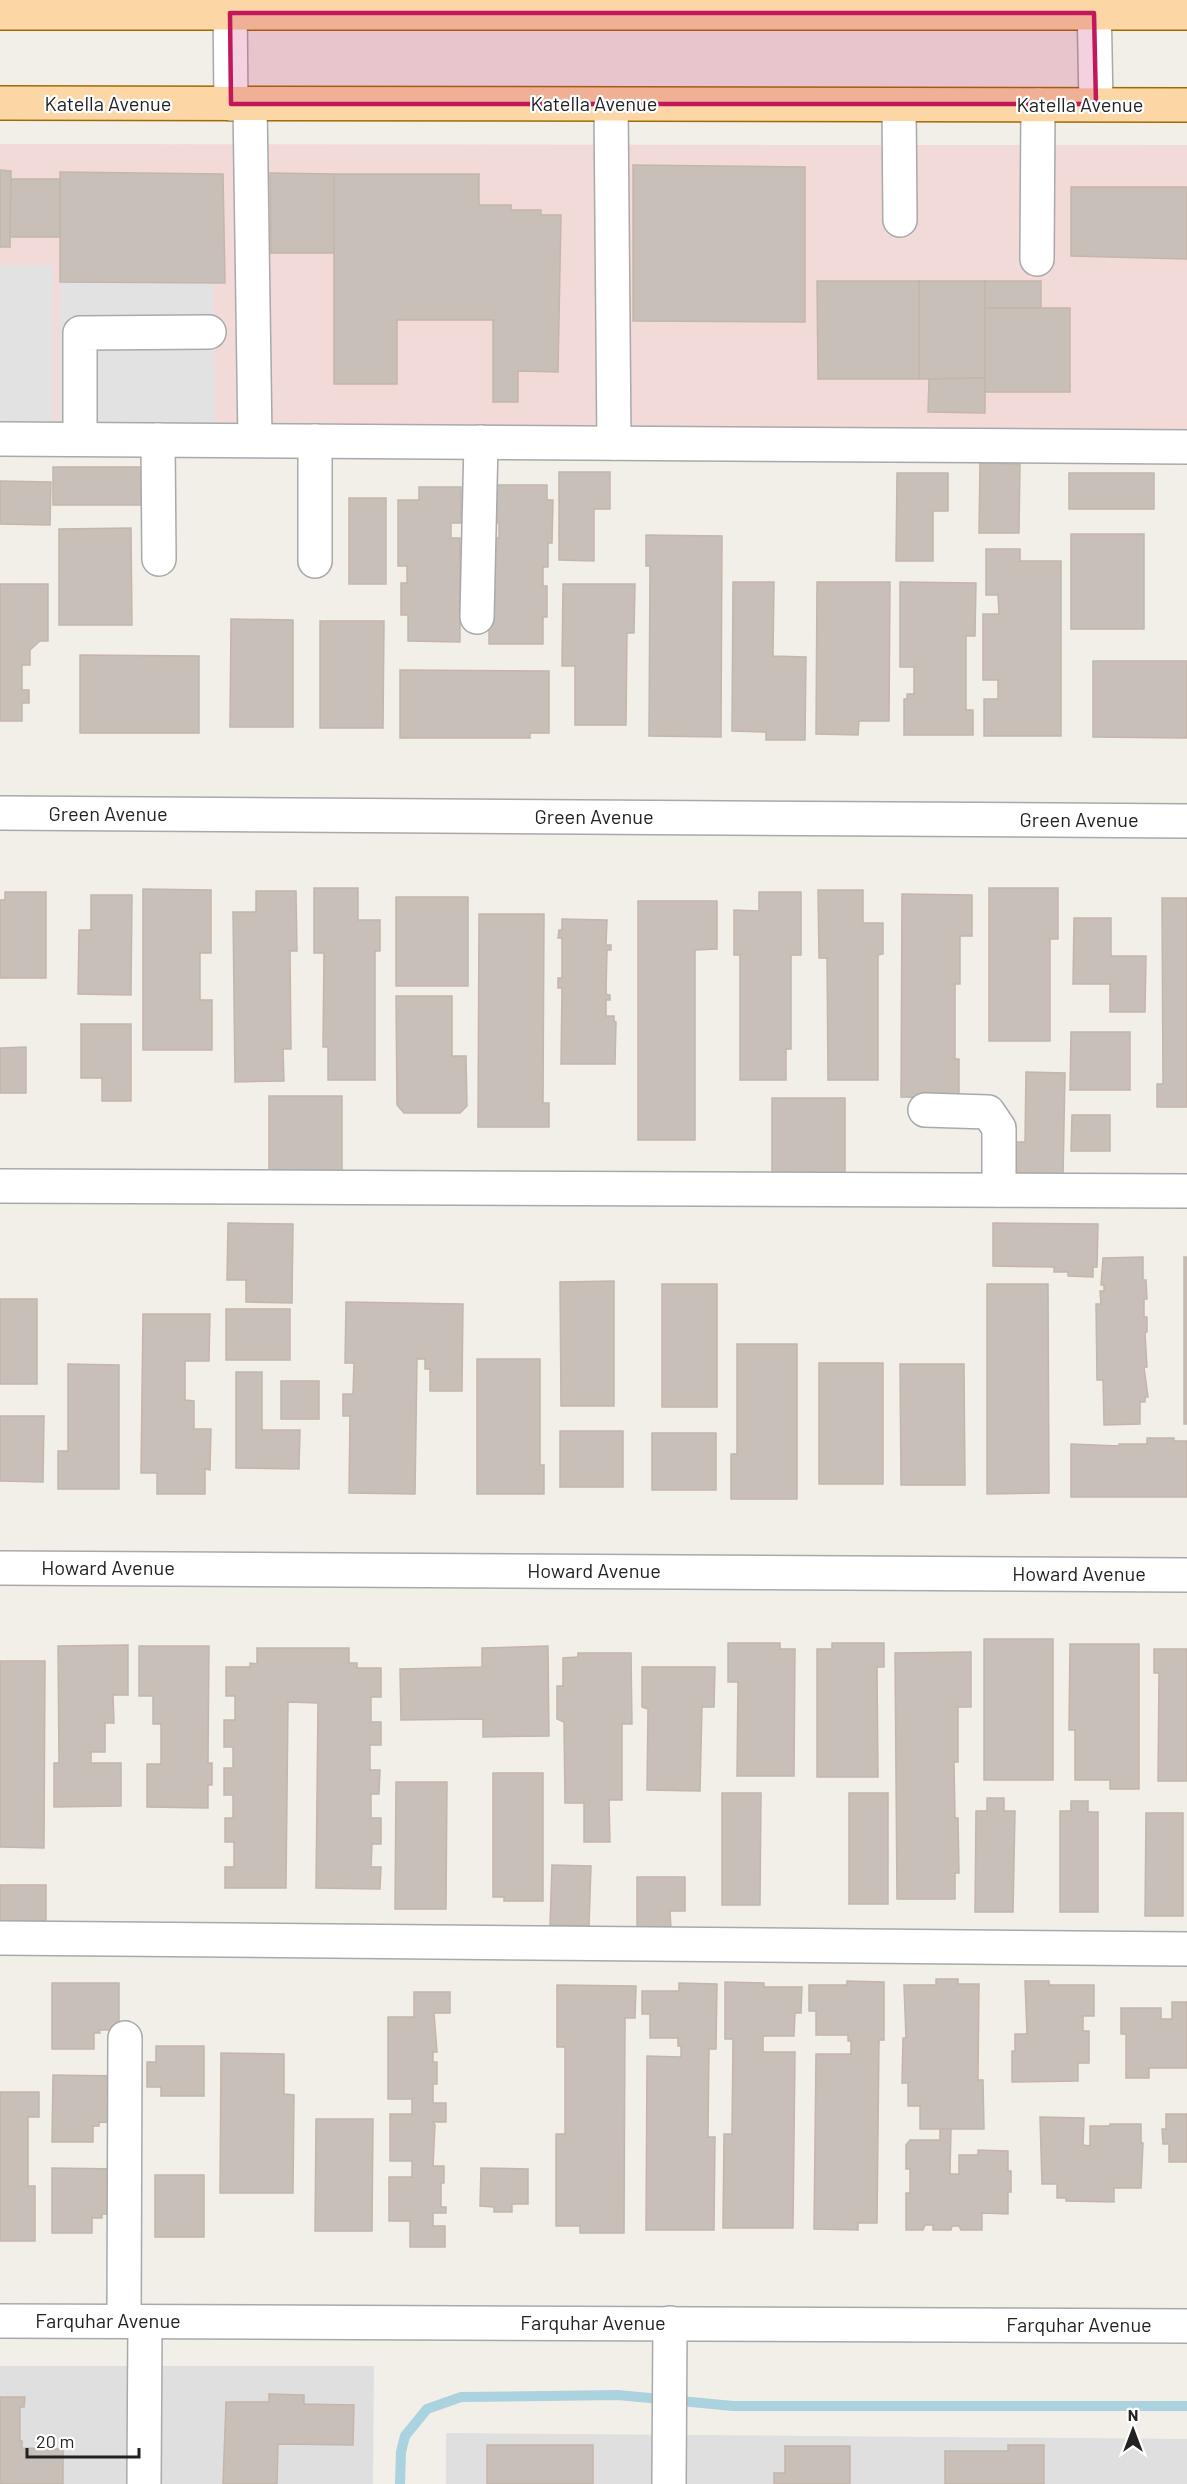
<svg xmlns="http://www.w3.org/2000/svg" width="1187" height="2484" font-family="Barlow,sans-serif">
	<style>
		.residential { fill: #e0dfdf }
		.commercial { fill: #f2dad9 }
		.parking { fill: #e2e2e2 }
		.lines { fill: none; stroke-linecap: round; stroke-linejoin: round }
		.stream { stroke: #aad3df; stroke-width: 10 }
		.building { fill: #c7bfb8; stroke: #c4b6ab; stroke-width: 1.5 }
		.minor-casing { stroke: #a9a9a9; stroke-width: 36 }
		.major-casing { stroke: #a06b00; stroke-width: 36 }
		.minor { stroke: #fff; stroke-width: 33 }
		.major { stroke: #fcd6a4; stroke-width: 33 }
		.marked { fill: #c2185b; fill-opacity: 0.2; stroke: #c2185b; stroke-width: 4.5; stroke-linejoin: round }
		.labels { text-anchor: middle; stroke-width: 4.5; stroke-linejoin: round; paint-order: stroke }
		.street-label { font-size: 20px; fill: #222; stroke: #fff }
	</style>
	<rect width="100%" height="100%" fill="#f2efe9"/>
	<g class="residential">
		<path d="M0,2366H374L373,2484H0Z"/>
		<path d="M446,2433L1187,2439V2484H446Z"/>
	</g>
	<path class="commercial" d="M0,144L1187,145V463L0,454Z"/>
	<g class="parking">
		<rect x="0" y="265" width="53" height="160"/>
		<path d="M60,282L213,283L215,425L59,423Z"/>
	</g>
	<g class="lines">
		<path class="stream" d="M400,2484L401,2452L405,2436L427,2409L461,2397L618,2395L733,2406H1187"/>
	</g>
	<g class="building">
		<path d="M633,165L805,167V322L633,321Z"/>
		<path d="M0,170L11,171L10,247H0Z"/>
		<path d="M60,172L223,174L225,283L60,282Z"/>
		<path d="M270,173L334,174V253H271Z"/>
		<path d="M334,174H479V205H511V210H541V215H561L558,372L518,371V402H493V320H397V384H334Z"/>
		<path d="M11,179H60V237H10Z"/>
		<path d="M1071,187H1187V259L1071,256Z"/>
		<path d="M817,281H919V379H818Z"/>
		<path d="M919,281H985V378L919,379Z"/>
		<rect x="985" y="281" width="56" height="27"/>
		<rect x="985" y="308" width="85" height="84"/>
		<path d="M985,378V413L928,412L929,379Z"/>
		<path d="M980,463L1020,464L1019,533H979Z"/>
		<rect x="53" y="467" width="88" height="38"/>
		<path d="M559,472H610V509H594V561L559,560Z"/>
		<path d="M897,473H948V511H933V561H896Z"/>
		<rect x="1069" y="473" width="85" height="36"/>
		<path d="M0,481L51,482L50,525L0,524Z"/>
		<path d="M489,485H547V500H553L552,543H548V567H543V586H547V617H543V644H489V538H499V523H489Z"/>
		<path d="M419,487H461V523H451V538H460V642L408,641V615H401V583H407V566H398V500H419Z"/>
		<rect x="349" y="498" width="37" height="86"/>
		<path d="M131,528L132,625H59V529Z"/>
		<rect x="1071" y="534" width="73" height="95"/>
		<path d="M646,535L722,536L721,737L649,736L650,566H646Z"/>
		<path d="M986,549H1020V561H1061V736H984V699H998V680H983V614H999L998,595H986Z"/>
		<path d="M733,582H774L773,656L806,657L805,740H766V732L732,731Z"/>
		<path d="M817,582H890L889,721H859L858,735L816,734Z"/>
		<path d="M900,582L976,583L975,636H966V710H973V735H904V699H907V694H914V667H900Z"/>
		<path d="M0,584H48V641H40L30,650V665H22V690H29V703H22V721H0Z"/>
		<path d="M563,584H635L634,633H627L626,725H575V666H562Z"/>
		<path d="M231,619L293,620V727H230Z"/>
		<path d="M320,621H384L383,728H320Z"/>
		<path d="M80,655L199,656V733H80Z"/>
		<path d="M1093,661H1187V738L1093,737Z"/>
		<path d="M400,670L549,671V733H530V738H400Z"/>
		<path d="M314,888H358V920H380V951H375V1080H328V1047H323L324,953H314Z"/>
		<path d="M989,888H1058V939H1050V1041H989Z"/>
		<path d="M143,889L211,890V953H200V1000H212V1050H143Z"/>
		<path d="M818,890H863V923H883V954L878,955V1080H828L827,958H819Z"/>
		<path d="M256,891H296L297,951H290L291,1049H283L284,1081L235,1082L233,912H256Z"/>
		<path d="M5,892H46V978H0V900H5Z"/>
		<path d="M759,892H801V955H791V1049H786V1080H740V955H734V910L759,911Z"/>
		<path d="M902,894L972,895V936H960V984H955V1059H959V1098L901,1097Z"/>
		<path d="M91,895H132L131,995L78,994L79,930H91Z"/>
		<rect x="396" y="897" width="72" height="89"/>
		<path d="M1162,898H1187V1107H1157V1084H1163Z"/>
		<path d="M638,901H717V949L695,950V1140H638Z"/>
		<path d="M479,914H544L543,1103H549V1127H478Z"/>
		<path d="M1074,918H1111V956H1146L1145,1012H1110V984H1073Z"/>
		<path d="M562,919L607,920L606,945H611V950H607L606,994L610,995V1000H606V1016H614V1021L616,1022L615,1064H561L562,988H558V978H562V938H558L559,930H562Z"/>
		<path d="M396,996H452V1056H466L467,1106L460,1113H404L397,1105Z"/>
		<path d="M81,1024H131V1101H102V1078H81Z"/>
		<path d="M1071,1032H1130V1090H1070Z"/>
		<path d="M26,1047V1093H0V1048Z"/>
		<path d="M1026,1072L1065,1073L1063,1178L1015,1177L1016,1142H1025Z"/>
		<path d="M269,1096H342V1172L269,1171Z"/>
		<rect x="772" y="1098" width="73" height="76"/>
		<path d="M1072,1115H1110V1151H1071Z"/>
		<path d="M228,1223L293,1224L292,1303L246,1302V1280H227Z"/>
		<path d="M993,1223L1098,1224L1097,1267H1093V1277L1068,1276V1272H1054V1267L993,1266Z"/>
		<path d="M1143,1257V1280H1146L1147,1299H1144V1317H1147V1332L1145,1333L1147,1367H1144L1148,1397H1145V1402H1140V1424L1104,1425L1103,1380H1097L1096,1304H1101L1100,1291H1104V1285H1101L1103,1258Z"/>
		<rect x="1184" y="1257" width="3" height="167"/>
		<path d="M614,1281V1406H561L560,1282Z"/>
		<rect x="662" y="1284" width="55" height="123"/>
		<path d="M987,1284H1048L1049,1493L987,1494Z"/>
		<rect x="0" y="1299" width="37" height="85"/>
		<path d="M346,1302L463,1304L462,1391H430V1369H425V1359H417L415,1494L349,1493L350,1416H343V1394H353L354,1363H345Z"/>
		<rect x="226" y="1309" width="64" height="51"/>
		<path d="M143,1314H210L209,1361H185V1400L194,1401V1429H211L210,1470L205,1469V1494H157V1473H141Z"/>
		<path d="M737,1344H797V1499H731V1454H737Z"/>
		<path d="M477,1359H540V1465H544V1494H477Z"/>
		<rect x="819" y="1363" width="64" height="121"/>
		<path d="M68,1364L119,1365V1489H58V1451H68Z"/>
		<path d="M900,1364H964L965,1485H901Z"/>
		<path d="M236,1372H262V1430H300L299,1469L236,1468Z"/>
		<rect x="281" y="1381" width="38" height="38"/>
		<path d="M0,1416H44L43,1482L0,1481Z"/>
		<rect x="560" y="1431" width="63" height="56"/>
		<rect x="652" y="1433" width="64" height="57"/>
		<path d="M1147,1438H1174V1441H1187V1497H1071V1444L1119,1446V1444H1147Z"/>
		<rect x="984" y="1639" width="69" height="141"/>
		<path d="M728,1643H780V1649H795L794,1776H737L738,1682H728Z"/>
		<path d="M832,1643H884V1667H877L878,1777H817V1649H832Z"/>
		<path d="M1070,1644H1139V1789H1110V1780H1075V1730H1069Z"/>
		<path d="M128,1645V1695H113L114,1723H105V1752H91V1763H121V1806L54,1807V1763H59L58,1646Z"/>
		<path d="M139,1646H209L208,1763H212V1785H208V1808L147,1807V1764H161V1724H153V1696H139Z"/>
		<path d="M548,1646L549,1736L483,1737V1719L401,1720L400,1669L482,1667V1648Z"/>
		<path d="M257,1648H349V1663H357V1668H381V1697H371V1722H381V1745H370V1770H380L379,1794H371V1818H381V1844H372L371,1867H381L380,1889L316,1888L318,1703L288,1702L286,1888H225V1867H234V1842H225V1818H233V1795H224V1768H233V1747H224V1720H235V1696H226V1667H250V1663L257,1664Z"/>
		<path d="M1154,1649H1187V1781H1158L1159,1673H1154Z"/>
		<path d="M971,1652V1707H958V1762H954L955,1818H958L959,1873H955V1899H897L895,1653Z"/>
		<path d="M578,1653H631L632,1724H622V1800H609L610,1842H584V1803H565L564,1722L557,1719V1686H563V1658L578,1657Z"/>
		<path d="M0,1661H45L44,1848L0,1847Z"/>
		<path d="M642,1667H715L714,1707H702L700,1791L647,1790L648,1709L642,1707Z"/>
		<path d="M493,1773H543V1901H504V1897H493Z"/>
		<path d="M396,1782H447L446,1909H395Z"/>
		<path d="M722,1793H761L760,1905H722Z"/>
		<rect x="849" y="1793" width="39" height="111"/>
		<path d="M987,1798H1004V1811H1015L1013,1912H975L976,1811H987Z"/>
		<path d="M1071,1801H1088V1812H1098V1912H1060V1811H1071Z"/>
		<path d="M1146,1813H1183V1916H1145Z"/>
		<path d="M552,1865L591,1866L589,1926L550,1925Z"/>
		<path d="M637,1877H685V1911H670L671,1929H637Z"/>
		<rect x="0" y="1885" width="46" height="42"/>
		<path d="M936,1979H958V1984H979L978,2080H983L984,2129H920V2106H908V2083H902L903,2038H906L904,1985H936Z"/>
		<path d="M847,1981L884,1982V2040H879L877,2223H858V2230L814,2229L816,2054H851V2041H848V2035H816V2011H809V1985H847Z"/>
		<path d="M1025,1981H1049V1985H1094V2016H1083V2031H1089V2063H1078V2081L1012,2082V2051H1015V2034H1027Z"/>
		<path d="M725,1982L764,1983V1987H802L801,2013H795L794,2036H763V2052H795L793,2228H723L724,2134H732L733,2039H725Z"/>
		<path d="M52,1983H119V2030H99L100,2033H94V2049H52Z"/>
		<path d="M679,1983L717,1984L716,2049H709L708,2137H715L714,2230H646L647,2056L681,2057V2046H678V2038H650V2014H642V1991H679Z"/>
		<path d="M557,1985L636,1986L635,2018H625L624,2233H580V2226H556V2134H565V2047H557Z"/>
		<path d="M414,1992H450V2013H434L437,2052H433V2062H437V2084H433V2103H446V2122H433L435,2125L433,2166H444V2183H441V2207H446V2213H433V2226H445V2247H410V2221H389V2177H412V2161H390V2114H412V2099H388V2017H414Z"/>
		<path d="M1172,2002H1187V2068H1149V2078H1126V2034H1121V2008H1161V2019H1172Z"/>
		<path d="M156,2046H204V2096H161V2087H147V2062H156Z"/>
		<path d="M221,2053L284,2054V2094L294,2095L293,2193H220Z"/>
		<path d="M53,2075L119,2076V2123L99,2122V2126H93V2142H52Z"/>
		<path d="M0,2092H39V2117H28V2186H35V2241H0Z"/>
		<path d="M1166,2114H1187V2162H1169V2144H1163L1162,2129H1166Z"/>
		<path d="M1040,2117L1084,2118L1083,2145L1090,2146V2126H1110V2124H1141V2143H1143L1141,2188H1114V2202L1066,2201V2198H1057V2184H1042Z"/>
		<path d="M316,2119H373L372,2231H315Z"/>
		<path d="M940,2129H951L950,2174H959V2155H978V2150L1008,2151V2171H1011V2192H1008V2214L982,2213V2230H961L959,2226H952L951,2230H933V2225H925L923,2230H906V2193H910V2169H906V2145L910,2140H940Z"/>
		<path d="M52,2168L119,2169L118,2214H102V2218H92V2233H52Z"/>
		<path d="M481,2168L528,2169V2204H512V2212H494V2207L480,2206Z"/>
		<rect x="155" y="2175" width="49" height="62"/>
		<path d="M269,2394L304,2395V2404L354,2405L353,2445L278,2444L277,2484H223L226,2402H269Z"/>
		<path d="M0,2397H25L24,2407H20V2441H22V2448L63,2449V2484H0Z"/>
		<rect x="487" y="2445" width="106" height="39"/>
		<path d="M1008,2445H1044V2484H945V2451H1008Z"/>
		<path d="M785,2446H850V2484H774V2473H785Z"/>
	</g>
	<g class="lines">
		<g class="minor-casing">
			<g id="minor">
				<path d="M230,0L231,104"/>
				<path d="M1094,0L1096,104"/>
				<path d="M250,104L255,440"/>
				<path d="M611,105L614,443"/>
				<path d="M899,105L900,220"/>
				<path d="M1037,259L1038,105"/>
				<path d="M0,439L1187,447"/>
				<path d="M80,439V333L209,332"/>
				<path d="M158,440L159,559"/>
				<path d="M315,441V561"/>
				<path d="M477,617L481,442"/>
				<path d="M0,813L1187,821"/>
				<path d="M925,1110L988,1112L999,1128V1190"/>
				<path d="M0,1186L1187,1191"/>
				<path d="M0,1568L1187,1575"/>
				<path d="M0,1938L1187,1949"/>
				<path d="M0,2321L1187,2326"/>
				<path d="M124,2321L125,2038"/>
				<path d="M144,2484L145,2322"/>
				<path d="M669,2484L670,2323"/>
			</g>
		</g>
		<g class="major-casing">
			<g id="major">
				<path d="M0,13H1187"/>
				<path d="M0,103L1187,105"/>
			</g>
		</g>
		<use href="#minor" class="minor"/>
		<use href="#major" class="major"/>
	</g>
	<path class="marked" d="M230,13H1094L1096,104H231Z"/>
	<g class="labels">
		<g class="street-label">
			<text x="108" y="111">Katella Avenue</text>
			<text x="594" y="111">Katella Avenue</text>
			<text x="1080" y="112">Katella Avenue</text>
			<text x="108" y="821">Green Avenue</text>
			<text x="594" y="824">Green Avenue</text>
			<text x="1079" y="827">Green Avenue</text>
			<text x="108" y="1575">Howard Avenue</text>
			<text x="594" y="1578">Howard Avenue</text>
			<text x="1079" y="1581">Howard Avenue</text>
			<text x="108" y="2328">Farquhar Avenue</text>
			<text x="593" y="2330">Farquhar Avenue</text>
			<text x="1079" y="2332">Farquhar Avenue</text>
		</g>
	</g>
	<g transform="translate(1133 2430)" stroke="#ffffff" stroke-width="4.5" paint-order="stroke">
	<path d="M0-4.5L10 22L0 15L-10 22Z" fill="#222222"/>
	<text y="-9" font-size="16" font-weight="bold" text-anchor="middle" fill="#222222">N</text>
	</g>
	<path d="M27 2448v9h112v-9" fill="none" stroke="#222222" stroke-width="3"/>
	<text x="36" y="2448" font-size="18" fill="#222222" stroke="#ffffff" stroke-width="4.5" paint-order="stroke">20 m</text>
</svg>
